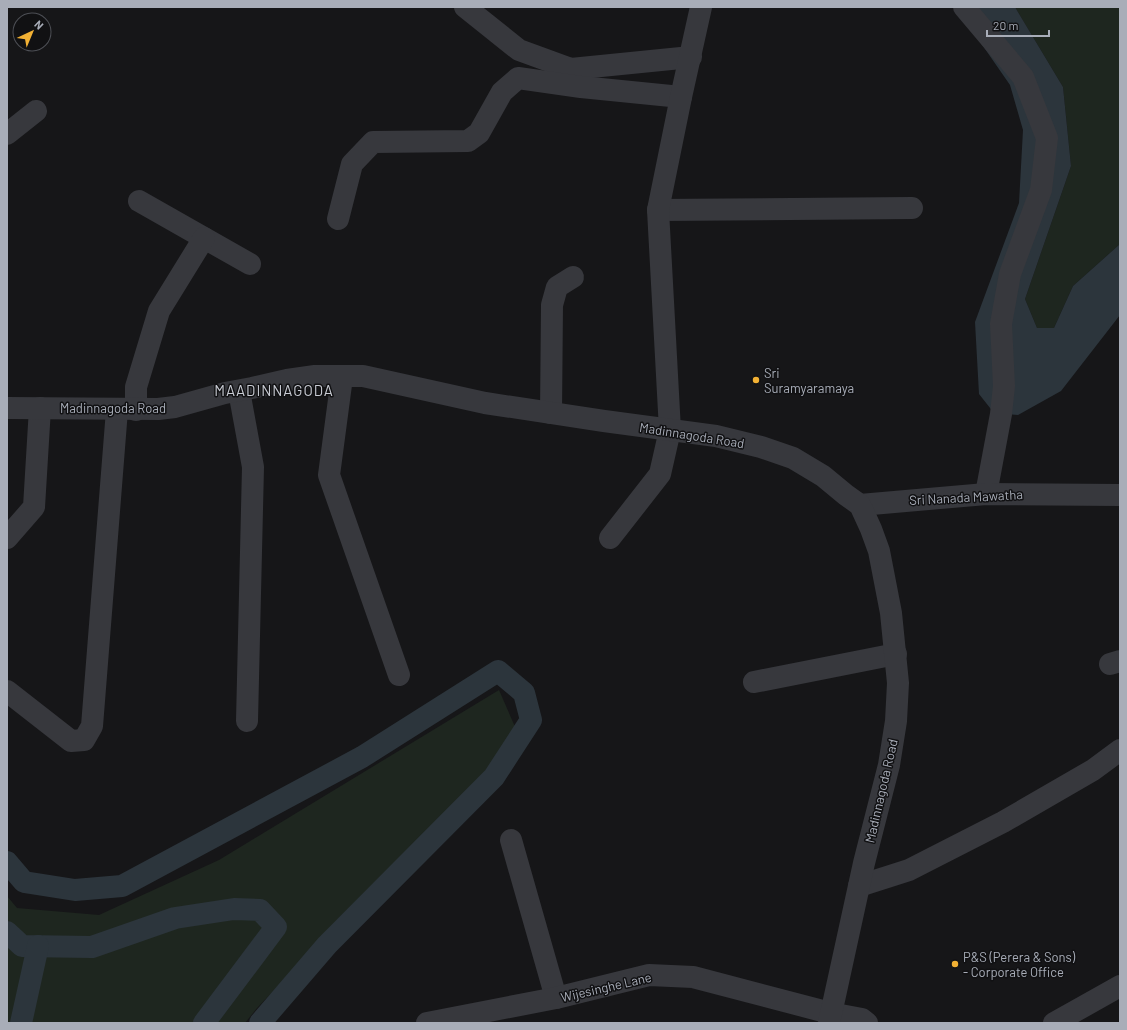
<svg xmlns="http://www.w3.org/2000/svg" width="1127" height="1030" font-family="Barlow,sans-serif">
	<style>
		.green { fill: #1e261f }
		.water { fill: #2c353c }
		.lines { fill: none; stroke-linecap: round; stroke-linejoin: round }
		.canal { stroke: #2c353c; stroke-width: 22 }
		.minor { stroke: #37383d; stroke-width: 22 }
		.tertiary { stroke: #37383d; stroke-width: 22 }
		.poi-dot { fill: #f2b134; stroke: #111113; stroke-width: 1.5 }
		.labels { text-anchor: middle; stroke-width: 3; stroke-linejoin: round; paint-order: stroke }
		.poi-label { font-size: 13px; fill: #a8adb8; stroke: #111113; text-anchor: start }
		.street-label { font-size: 13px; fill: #a8adb8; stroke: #111113 }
		.quarter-label { font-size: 15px; letter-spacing: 1px; fill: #c9ccd4; stroke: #111113 }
	</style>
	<rect width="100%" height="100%" fill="#161618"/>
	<g class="green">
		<path d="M1015,7H1120V244L1073,286L1054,328H1037L1025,299L1071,166L1063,87Z"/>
		<path d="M499,690L519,736L257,1008L245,1023H7V896L17,908L99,915L219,860Z"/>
	</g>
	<path class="water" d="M956,7H1015L1063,87L1071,166L1025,299L1037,328H1054L1073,286L1120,244V315L1061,391L1018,415L994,413L979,394L975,322L1019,203L1023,130L1010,85Z"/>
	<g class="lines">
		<g class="canal">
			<path d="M7,862L24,882L75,890L122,886L362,757L498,671L524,693L531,720L494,777L327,945L260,1023"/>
			<path d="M7,932L22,946L92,947L175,918L234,909L260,910L276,927L204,1023"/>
			<path d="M21,1023L38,946"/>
		</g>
		<g class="minor">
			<path d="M465,7L519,50L571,69L691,57"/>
			<path d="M964,7L1023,77L1047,138L1041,190L1010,274L1001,324L1004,386L1001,414L986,494"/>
			<path d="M7,134L36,111"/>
			<path d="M139,201L250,264"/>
			<path d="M658,210L912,208"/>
			<path d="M338,219L352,164L373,142L468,141L479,133L502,92L518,78L581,87L681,97"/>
			<path d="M342,377L329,475L399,675"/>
			<path d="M239,391L253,467L247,721"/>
			<path d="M136,410V387L159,311L204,238"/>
			<path d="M551,413L552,305L557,287L573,277"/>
			<path d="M860,505L986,494L1120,495"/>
			<path d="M7,538L34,507L40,408"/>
			<path d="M610,538L660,474L670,430L658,210L681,97L701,7"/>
			<path d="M1110,664L1120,661"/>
			<path d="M754,682L896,654"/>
			<path d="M7,691L71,741L84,740L92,726L117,410"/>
			<path d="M511,840L556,998"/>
			<path d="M859,886L909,870L1003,822L1093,770L1120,750"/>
			<path d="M427,1023L556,998L649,975L693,977L830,1013L862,1019L867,1023"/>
			<path d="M1054,1023L1120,986"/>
		</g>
		<path class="tertiary" d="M7,408L158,409L175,407L225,393L252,388L287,380L315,376H363L485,403L604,421L716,436L761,447L793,458L823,476L846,495L860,505L871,529L879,551L891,613L898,683L896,721L889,765L864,863L829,1023"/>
	</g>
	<g class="poi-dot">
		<circle cx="756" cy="380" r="4"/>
		<circle cx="955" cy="964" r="4"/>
	</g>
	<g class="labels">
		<g class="poi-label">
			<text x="764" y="378">Sri<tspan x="764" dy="15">Suramyaramaya</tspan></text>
			<text x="963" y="962">P&amp;S (Perera &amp; Sons)<tspan x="963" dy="15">- Corporate Office</tspan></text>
		</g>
		<g class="street-label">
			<text x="113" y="413">Madinnagoda Road</text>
			<text transform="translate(692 435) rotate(9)" y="5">Madinnagoda Road</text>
			<text transform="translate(966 497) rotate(-3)" y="5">Sri Nanada Mawatha</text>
			<text transform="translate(881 791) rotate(-77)" y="5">Madinnagoda Road</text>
			<text transform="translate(606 987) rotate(-13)" y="5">Wijesinghe Lane</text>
		</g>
		<g class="quarter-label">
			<text x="274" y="396">MAADINNAGODA</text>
		</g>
	</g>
	<rect width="1127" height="1030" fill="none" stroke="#a8adb8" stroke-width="16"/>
	<g transform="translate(32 32) rotate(44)"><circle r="19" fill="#111113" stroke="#4d4f55"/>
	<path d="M0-3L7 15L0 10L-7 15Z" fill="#f2b134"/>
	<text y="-6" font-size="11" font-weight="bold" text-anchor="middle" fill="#a8adb8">N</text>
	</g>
	<path d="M987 30v6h62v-6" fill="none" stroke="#a8adb8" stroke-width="2"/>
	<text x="993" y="30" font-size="12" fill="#a8adb8" stroke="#111113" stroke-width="3" paint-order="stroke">20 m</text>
</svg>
